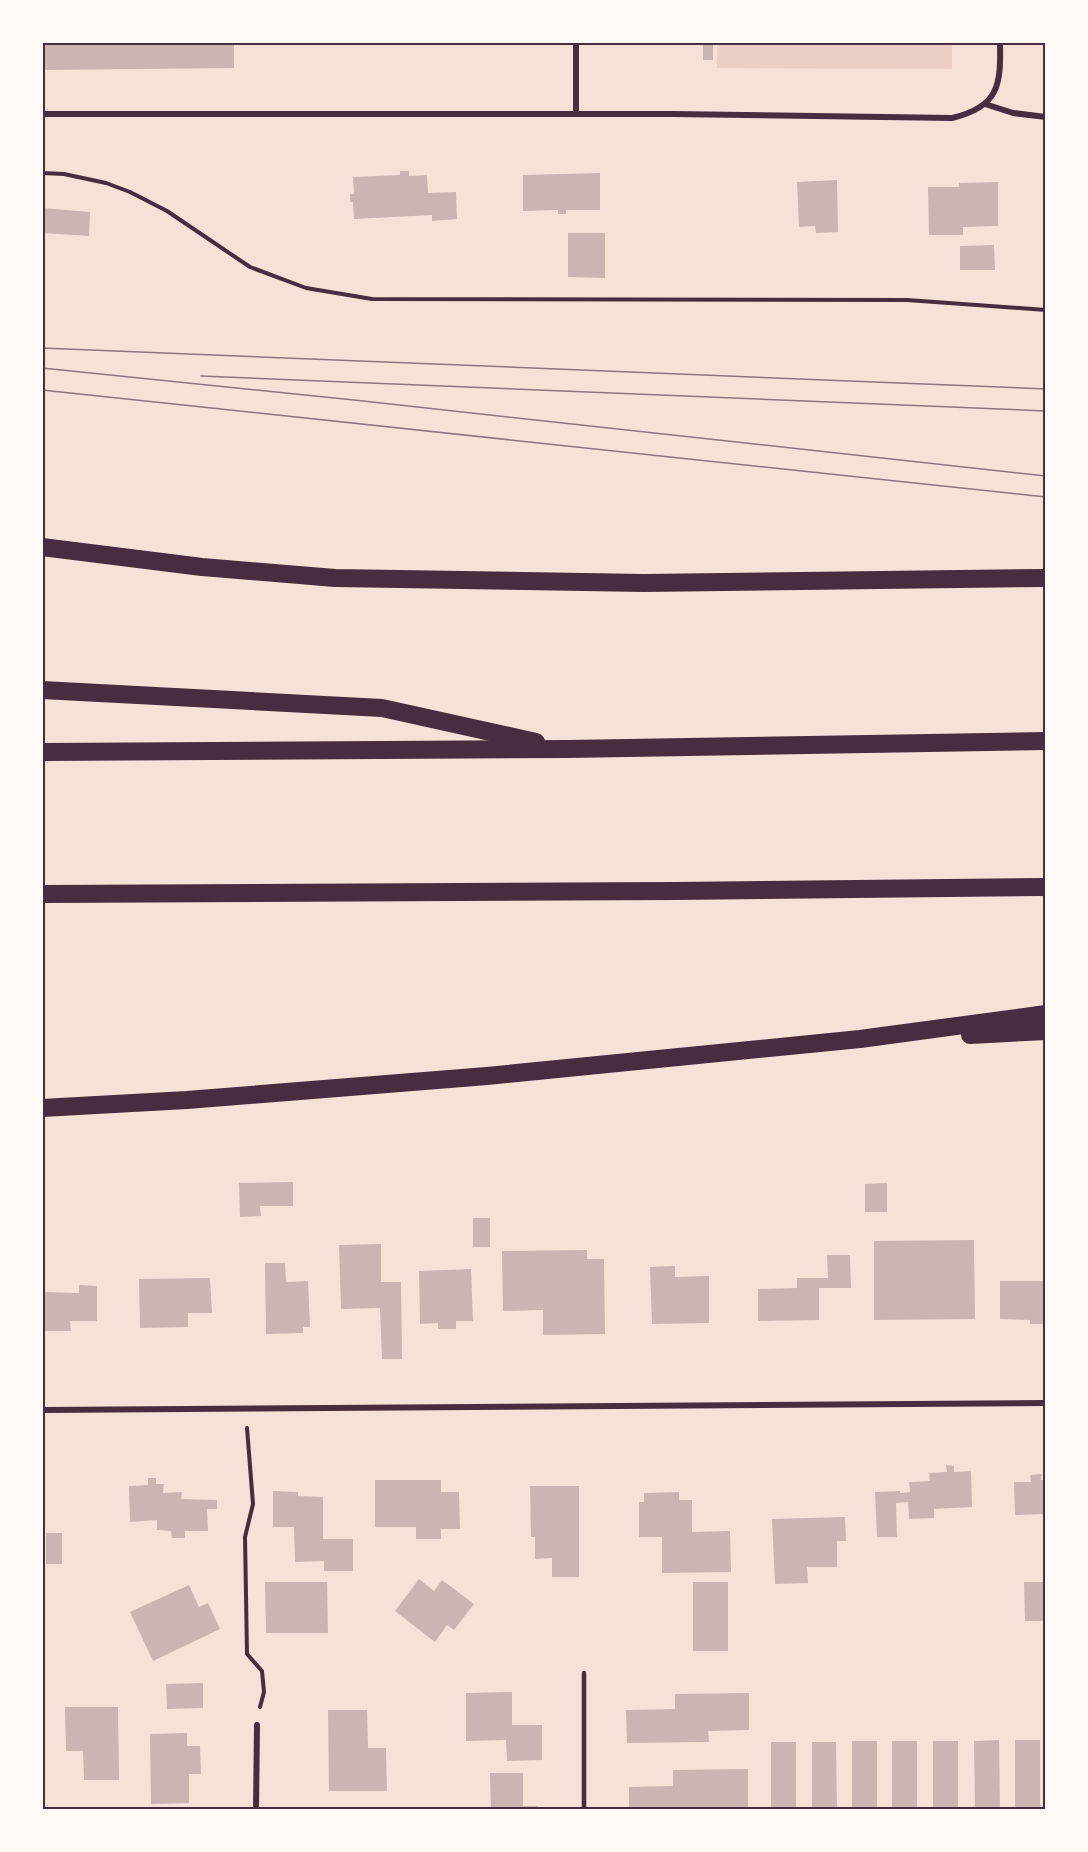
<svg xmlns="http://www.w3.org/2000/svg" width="1088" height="1852" font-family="'PT Serif',serif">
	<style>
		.green { fill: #ebcfc5 }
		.building { fill: #ccb4b1 }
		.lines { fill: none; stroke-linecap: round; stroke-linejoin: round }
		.path { stroke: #4a2c40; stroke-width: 4 }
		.service { stroke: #4a2c40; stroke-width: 4.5 }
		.minor { stroke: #4a2c40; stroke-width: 6 }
		.motorway { stroke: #4a2c40; stroke-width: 18 }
		.tram { stroke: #8f747c; stroke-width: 1.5 }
		.neatline { fill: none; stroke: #4a2c40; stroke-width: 2 }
	</style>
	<rect width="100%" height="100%" fill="#f7e1d7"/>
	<path class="green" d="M717,42H952V69L717,68Z"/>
	<g class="building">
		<path d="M42,42H234V68L42,70Z"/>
		<rect x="703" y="42" width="10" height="18"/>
		<path d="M400,171H409V176L427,175L428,193L456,192L457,219L432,221V215L354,219L353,202H350V194H354L353,177L400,175Z"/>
		<path d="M600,173V210H566V214H558V210L523,211V175Z"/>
		<path d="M837,180L838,232L816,233L815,226L799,227L797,182Z"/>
		<path d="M998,182V226L963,227V235H929L928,187H959V183Z"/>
		<path d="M42,208L90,212L89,236L42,233Z"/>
		<path d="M568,233H605V278L568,277Z"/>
		<path d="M994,245L995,270H960V246Z"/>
		<path d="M293,1182V1206H260L261,1216L240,1217L239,1183Z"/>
		<path d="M887,1183V1212H865V1184Z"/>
		<rect x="473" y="1218" width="17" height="29"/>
		<path d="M974,1240L975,1319L874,1320V1241Z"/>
		<path d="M381,1244V1282H401L402,1359H382L380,1308L341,1309L339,1245Z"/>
		<path d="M587,1250V1259H604L605,1334L543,1335V1310L503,1311L502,1251Z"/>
		<path d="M827,1255H850L851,1288H819V1320L758,1321V1289L797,1288V1278H828Z"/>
		<path d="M265,1263H285L286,1282L308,1281L310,1327H303V1333L266,1334Z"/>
		<path d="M675,1266V1277L709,1276V1323L652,1324L650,1267Z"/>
		<path d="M471,1269L473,1321H456V1329H438V1323L420,1324L419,1271Z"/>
		<path d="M210,1278L212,1313H188V1327L140,1328L139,1279Z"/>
		<path d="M1000,1281H1046V1324H1030V1320L1000,1319Z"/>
		<path d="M79,1285L97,1286V1321H70L71,1331H42V1292L79,1293Z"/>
		<path d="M946,1465L954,1466V1472L971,1471L972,1507L934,1509V1518L909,1519L908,1502L896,1503L897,1537H877L875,1492L900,1491V1493L910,1492L909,1482L930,1481L929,1473L947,1472Z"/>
		<path d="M1042,1474L1041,1480H1046V1514L1015,1515L1014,1482H1031L1030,1475Z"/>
		<path d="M148,1478H156V1484H164L163,1493L182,1492L181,1499L217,1500V1509H207L208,1531H185V1538H172L171,1531L157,1530V1520L130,1522L129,1486L148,1485Z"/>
		<path d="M375,1480H441V1492H459L460,1529H441V1539H416V1527H375Z"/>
		<path d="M530,1486H579V1577H552V1558L535,1559V1537H531Z"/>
		<path d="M273,1491L298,1492V1496L323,1497V1539H353V1571H324V1561L295,1562L294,1527H273Z"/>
		<path d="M679,1492V1500H692V1532L730,1531L731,1572L662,1573V1537H639V1502H644V1493Z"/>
		<path d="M845,1517L846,1541H837V1567H807L808,1583L775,1584L772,1519Z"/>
		<rect x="46" y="1533" width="16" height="31"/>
		<path d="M419,1579L434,1591L442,1580L474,1604L454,1630L447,1625L435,1642L395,1611Z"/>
		<path d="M265,1582H327L328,1633H266Z"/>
		<rect x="693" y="1582" width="35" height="69"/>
		<path d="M1024,1582H1046V1621H1025Z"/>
		<path d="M189,1585L199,1607L208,1603L220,1629L153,1661L130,1612Z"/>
		<path d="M203,1683V1708L167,1709L166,1684Z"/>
		<path d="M512,1692V1725H542V1760L507,1761L506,1740L466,1741V1693Z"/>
		<path d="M749,1693V1730L708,1731L709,1742L627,1743L626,1710L675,1709V1694Z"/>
		<path d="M65,1707H118L119,1780H84L83,1751H66Z"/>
		<path d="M328,1710H367L368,1748H386L387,1791H329Z"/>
		<path d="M187,1733V1746H200L201,1774H189V1803L151,1804L150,1734Z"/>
		<path d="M999,1740L1000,1809H975L974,1741Z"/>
		<rect x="1015" y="1740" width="25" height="69"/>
		<rect x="852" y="1741" width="25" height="69"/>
		<rect x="892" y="1741" width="25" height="69"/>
		<rect x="933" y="1741" width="25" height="69"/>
		<rect x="771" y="1742" width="25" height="68"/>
		<path d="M812,1742H836L837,1810H812Z"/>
		<path d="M748,1769V1810H629V1787L673,1786V1770Z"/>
		<path d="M490,1773H523V1806H538V1810H491Z"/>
	</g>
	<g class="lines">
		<g class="path">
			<path d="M42,173L64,174L106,183L130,192L167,211L250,267L306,288L372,299L907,300L1046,310"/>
			<path d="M247,1428L253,1504L245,1537L247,1654L262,1671L264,1692L260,1707"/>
		</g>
		<path class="service" d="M584,1673V1810"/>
		<g class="minor">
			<path d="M576,42V114"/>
			<path d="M985,104L1013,113L1046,117"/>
			<path d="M42,114H672L952,118C999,107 1001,85 1000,42"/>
			<path d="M42,1410L1046,1403"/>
			<path d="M256,1810L257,1725"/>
		</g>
		<g class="motorway">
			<path d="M42,547L202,567L335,578L644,583L1046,578"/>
			<path d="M42,690L382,708L536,742"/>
			<path d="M42,752L567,749L1046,741"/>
			<path d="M42,894L675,891L1046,887"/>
			<path d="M970,1035L1046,1031"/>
			<path d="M42,1108L187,1100L487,1076L860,1039L1046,1014"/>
		</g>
		<g class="tram">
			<path d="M42,348L1046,389"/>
			<path d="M42,368L354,400L1046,476"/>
			<path d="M201,376L1046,411"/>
			<path d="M42,390L1046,497"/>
		</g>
	</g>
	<rect width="1088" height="1852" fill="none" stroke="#fffaf5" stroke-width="87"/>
	<rect x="44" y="44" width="1000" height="1764" class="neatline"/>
</svg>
